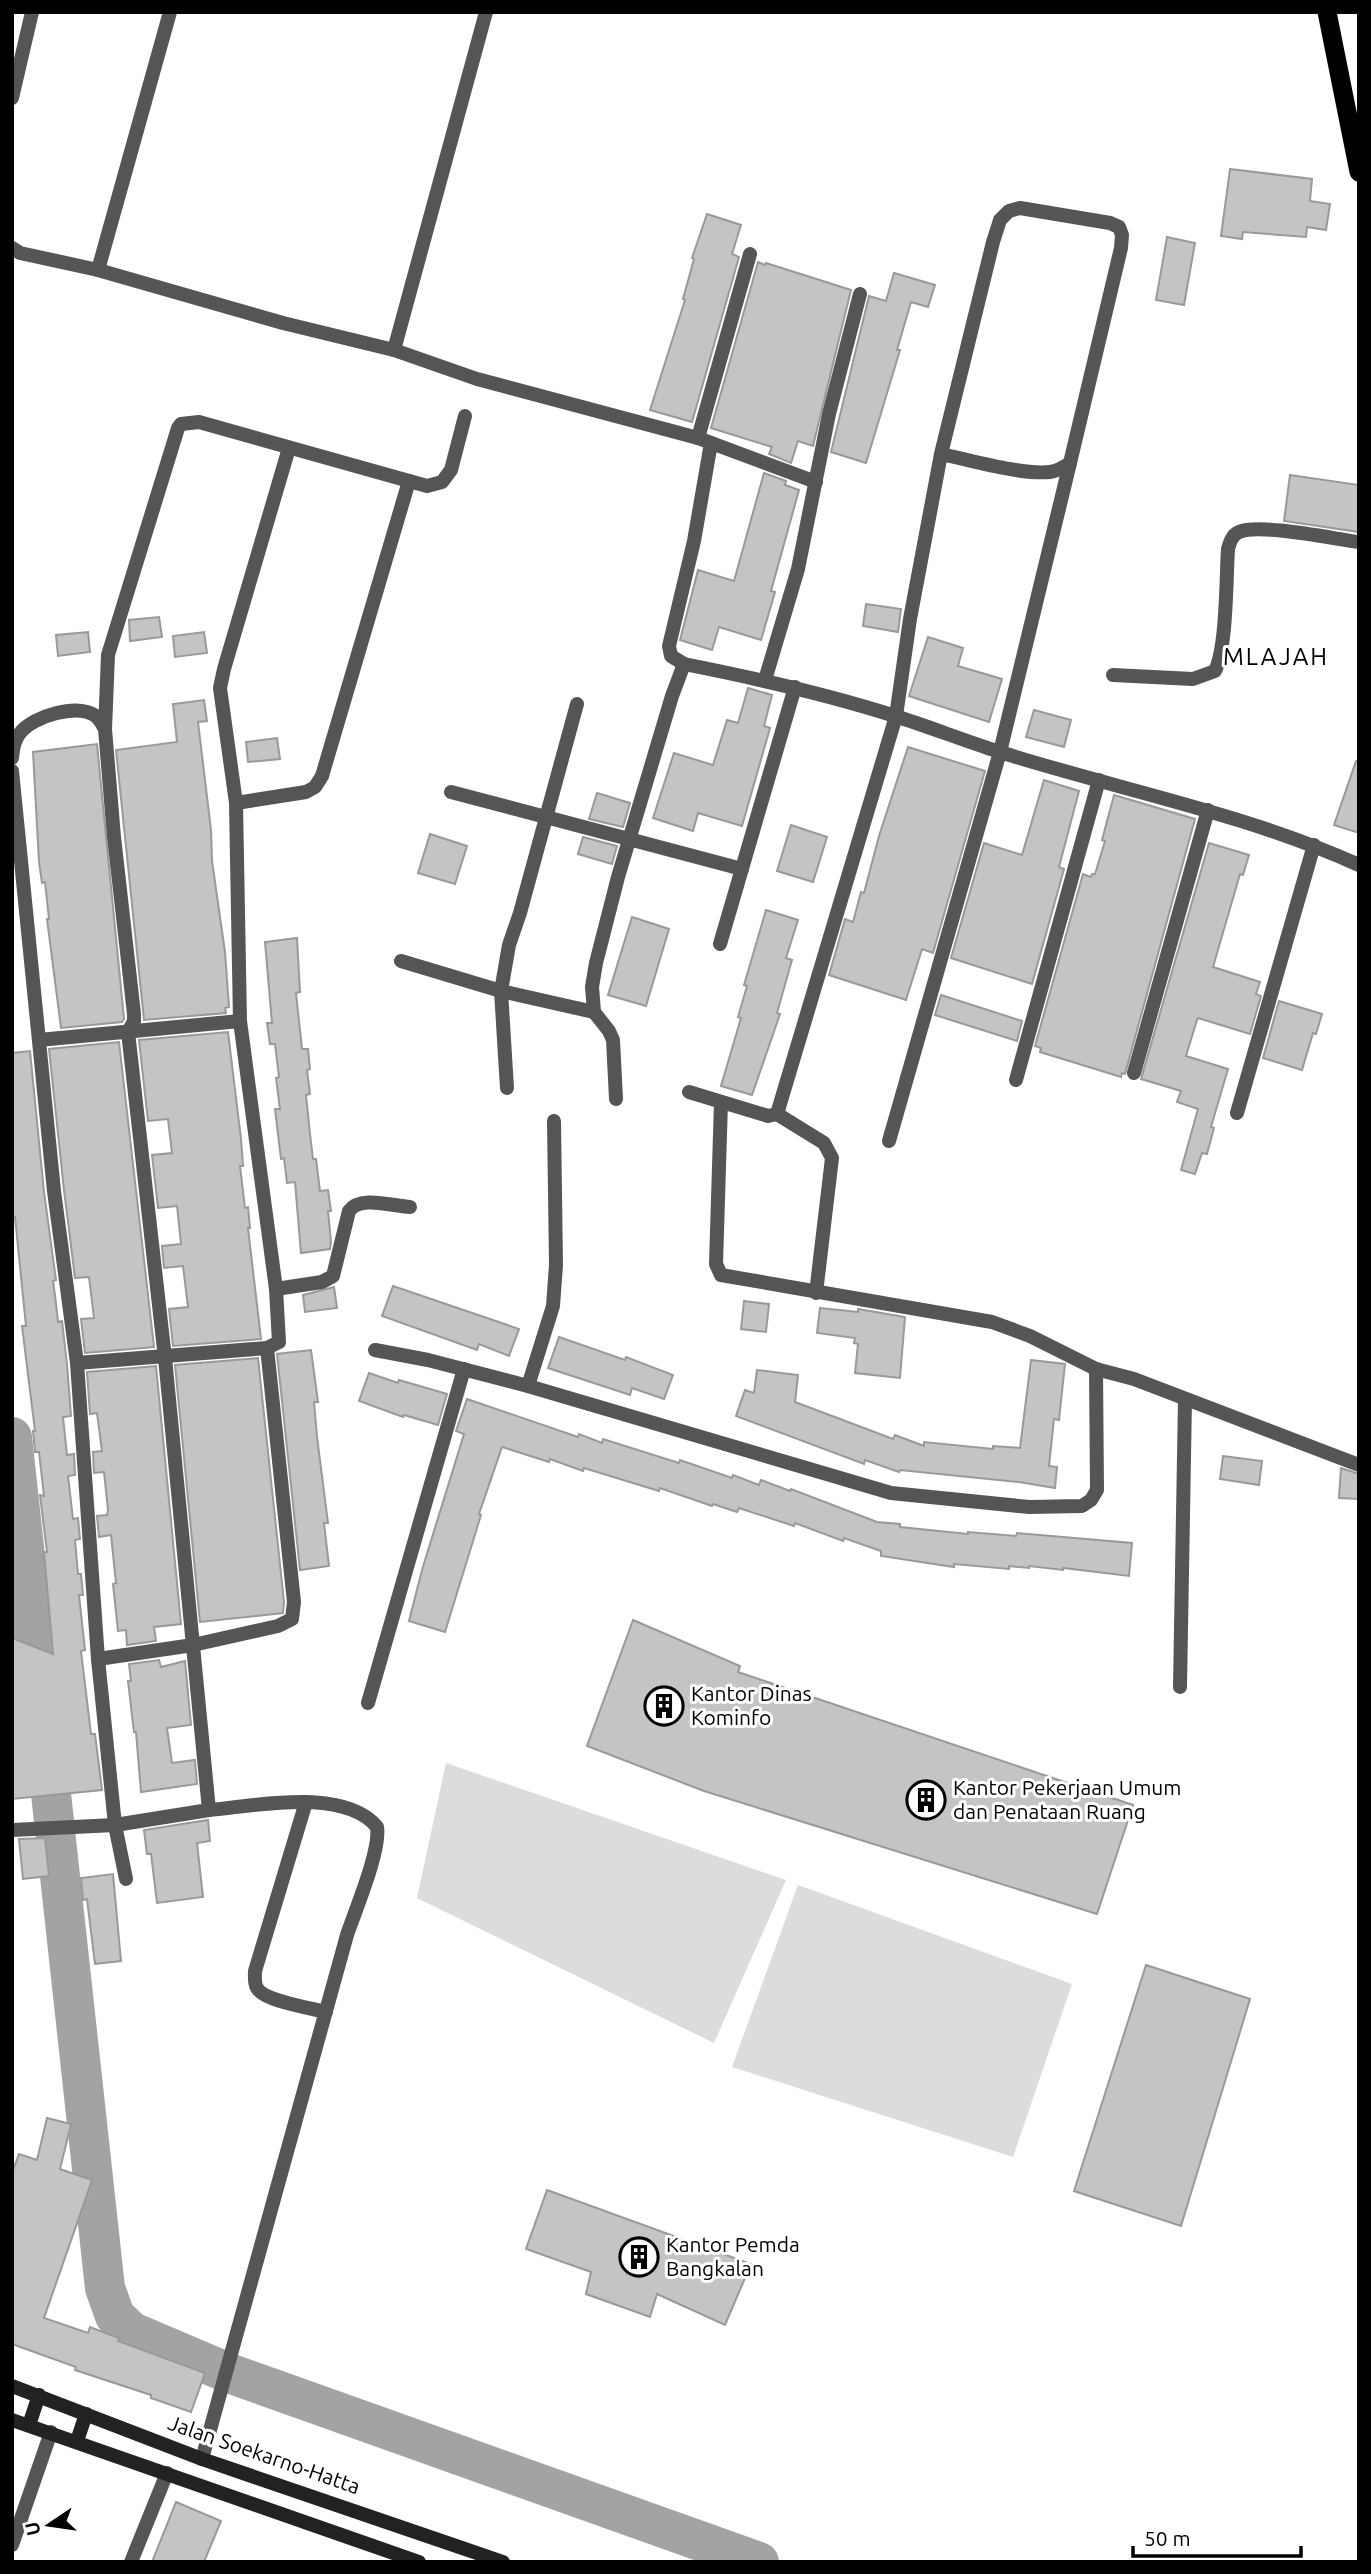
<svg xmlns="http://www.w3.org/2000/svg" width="1371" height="2574" font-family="Ubuntu,sans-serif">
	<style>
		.green { fill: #dcdcdc }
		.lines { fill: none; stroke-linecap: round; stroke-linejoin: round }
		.river { stroke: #a3a3a3; stroke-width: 40 }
		.building { fill: #c4c4c4; stroke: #999; stroke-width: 2 }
		.minor { stroke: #555; stroke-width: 14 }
		.tertiary { stroke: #555; stroke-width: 14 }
		.secondary { stroke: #222; stroke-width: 14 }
		.trunk { stroke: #000; stroke-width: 19 }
		.labels { text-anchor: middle; stroke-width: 6; stroke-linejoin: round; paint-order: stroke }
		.poi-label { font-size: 21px; fill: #000; stroke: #fff; text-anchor: start }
		.street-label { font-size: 21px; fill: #000; stroke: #fff }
		.quarter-label { font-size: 24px; letter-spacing: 2px; fill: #000; stroke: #fff }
	</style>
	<rect width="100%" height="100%" fill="#fff"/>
	<g class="green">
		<path d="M446,1763L786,1880L714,2043L417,1898Z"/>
		<path d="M798,1885L1072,1984L1013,2157L732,2067Z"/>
	</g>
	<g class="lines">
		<path class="river" d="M12,1437L105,2288L115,2316L132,2332L226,2372L759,2562"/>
	</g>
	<g class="building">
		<path d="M1230,169L1312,179L1310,201L1330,204L1326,230L1307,227L1306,237L1243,232L1242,239L1221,236Z"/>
		<path d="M707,214L741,225L732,254L739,257L692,422L650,410L685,300L683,299L694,259L692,258Z"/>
		<path d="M1167,237L1195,243L1184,305L1156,300Z"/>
		<path d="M758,262L765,265L766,263L851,290L813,446L798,441L791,463L769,454L772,447L711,428Z"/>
		<path d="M894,273L935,285L928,307L911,302L897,350H900L866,463L831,452L869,296L886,301Z"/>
		<path d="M764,473L786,481L785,485L799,490L771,591L775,592L761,640L719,627L712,650L680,640L698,570L734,581Z"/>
		<path d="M1290,475L1359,485V532L1284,521Z"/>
		<path d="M866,604L901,609L898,632L863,626Z"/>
		<path d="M159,617L162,637L130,641L129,620Z"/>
		<path d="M88,632L90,652L58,656L56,635Z"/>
		<path d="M204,632L207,653L175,657L173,636Z"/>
		<path d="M928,637L963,648L958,666L1002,679L989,722L909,696Z"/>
		<path d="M748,688L772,695L764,726L770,728L742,826L698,813L693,831L653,818L674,753L713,765L727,720L738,723Z"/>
		<path d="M204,700L207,721L198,722L211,830L212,861L225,952L229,1007L225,1008L226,1013L144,1020L116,750L177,742L173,704Z"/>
		<path d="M1034,710L1071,720L1064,747L1026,737Z"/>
		<path d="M277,738L280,759L248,762L246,742Z"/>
		<path d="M97,744L124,1019L122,1022L61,1028L47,919H49L45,882L42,883L39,862L33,752Z"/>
		<path d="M908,747L985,771L933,953L922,949L906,1000L829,975L845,919L853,922L861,892L864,893L879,836Z"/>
		<path d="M1356,761L1359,762V833L1334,825Z"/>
		<path d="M1044,780L1079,791L1059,867L1064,869L1032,984L951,958L984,843L1022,855Z"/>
		<path d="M597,793L630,803L623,827L589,819Z"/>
		<path d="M1114,795L1195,819L1125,1074L1122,1073L1121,1077L1040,1052L1041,1048L1035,1046L1083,874L1091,877L1092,874H1095L1105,841L1102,840Z"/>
		<path d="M791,825L827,837L813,882L777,871Z"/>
		<path d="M430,834L467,846L455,884L418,873Z"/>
		<path d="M583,837L617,846L612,864L578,854Z"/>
		<path d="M1209,843L1249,855L1243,875L1240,874L1213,967L1260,982L1256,994L1261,996L1250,1034L1198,1018L1197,1020L1186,1056L1228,1069L1211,1127L1214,1128L1207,1154L1202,1153L1195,1174L1181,1170L1198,1109L1177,1102L1181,1091L1141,1079Z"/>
		<path d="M766,910L798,920L786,958L792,960L777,1013L780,1014L752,1095L721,1086L741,1018L738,1017L747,986L744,985Z"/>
		<path d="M632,917L669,929L646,1006L608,995Z"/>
		<path d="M297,938L300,992L296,993L302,1049H308L310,1069L307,1070L310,1094L306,1095L310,1134L313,1159H316L320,1191L328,1190L331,1211H328L331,1242L330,1249L301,1253L295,1182L287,1183L284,1158L281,1159L275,1109H280L276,1078L279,1077L275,1044H270L267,1023H272L265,942Z"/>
		<path d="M941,995L1022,1021L1017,1041L935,1015Z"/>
		<path d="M1279,1001L1322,1014L1316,1034L1313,1033L1302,1070L1263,1058Z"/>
		<path d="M228,1032L241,1139L243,1166H240L245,1208L248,1207L250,1228H248L261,1339L173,1346L169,1309L188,1307L183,1266L164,1268L162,1246L181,1244L177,1206L158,1208L152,1155L172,1153L168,1119L148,1121L139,1040Z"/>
		<path d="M119,1042L154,1347L85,1353L81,1319L94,1318L89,1277L75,1278L64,1190L49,1049Z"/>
		<path d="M30,1051L44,1192L56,1280L53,1281L56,1303L58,1322L62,1321L67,1364L71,1416L63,1417L67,1455L74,1454L75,1475L68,1476L73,1519L78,1518L80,1539L75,1540L78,1574H81L83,1595H79L85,1650L81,1651L91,1734H95L102,1790L12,1799V1638L53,1654L44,1552H47L40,1495L44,1496L39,1452H35L33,1431H35L22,1326H26L15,1217H12V1053Z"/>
		<path d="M393,1286L519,1329L509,1356L479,1344L477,1350L382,1316Z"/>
		<path d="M334,1287L337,1308L305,1312L303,1295Z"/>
		<path d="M744,1301L769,1304L766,1332L741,1329Z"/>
		<path d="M820,1308L858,1312V1309L905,1317L900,1378L855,1373L858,1344L854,1343L855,1338L817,1333Z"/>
		<path d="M559,1337L625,1360L626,1357L673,1375L664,1399L632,1388L630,1395L548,1368Z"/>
		<path d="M311,1350L318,1402H314L317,1437L328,1523H324L329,1566L300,1570L277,1354Z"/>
		<path d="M258,1358L284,1602L283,1613L200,1622L175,1365Z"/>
		<path d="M1031,1360L1065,1364L1059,1420L1054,1419L1049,1466L1057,1467L1055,1488L1019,1482L900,1470L899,1472L865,1460L864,1464L736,1416L745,1390L754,1393L757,1370L798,1375L795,1402L893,1439L895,1435L924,1446V1442L993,1449V1446L1020,1448Z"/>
		<path d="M156,1366L181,1624L154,1627L156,1641L127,1645L126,1630L118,1631L113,1584L116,1583L111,1535L99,1537L97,1516L107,1515L108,1510L104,1472L94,1473L93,1452L102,1451L97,1413L90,1414L87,1372Z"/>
		<path d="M369,1373L398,1383L399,1380L447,1394L438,1425L404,1415L403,1417L359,1401Z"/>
		<path d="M467,1399L578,1437L579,1434L602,1443L603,1439L679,1463L680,1460L732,1478L733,1475L759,1485L761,1480L790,1491L791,1489L877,1522L900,1524V1527L968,1534V1532L1016,1536L1017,1533L1132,1543L1129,1576L1063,1568V1570L1029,1566V1568L1009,1566V1569L954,1564V1567L881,1556V1551L844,1538L843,1541L795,1523L794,1526L739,1508L737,1512L713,1504L712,1506L660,1488L659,1491L584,1468L583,1471L550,1459L549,1462L502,1447L479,1514L481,1515L445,1632L409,1621L422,1570L464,1434L456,1431Z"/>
		<path d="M1223,1456L1262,1461L1259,1485L1220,1479Z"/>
		<path d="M1341,1468L1359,1474V1499L1339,1498Z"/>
		<path d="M633,1620L740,1666L738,1672L1133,1805L1097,1914L704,1791L587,1746Z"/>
		<path d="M159,1660L161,1667L185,1661L191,1725L167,1728L172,1763L195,1760L197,1784L141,1792L136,1732H134L128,1681H131L129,1664Z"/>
		<path d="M208,1820L210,1841L197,1843L203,1897L157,1903L151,1854H147L144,1830Z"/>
		<path d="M45,1838L49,1876L23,1879L19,1839Z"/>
		<path d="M113,1874L121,1961L95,1964L87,1899L83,1900L81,1878Z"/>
		<path d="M1146,1965L1250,1999L1181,2226L1074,2191Z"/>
		<path d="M47,2118L71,2124L60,2169L92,2180L44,2318L88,2333L90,2327L119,2338L118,2341L205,2373L191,2412L151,2398V2395L75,2370L76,2367L12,2344V2173L19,2154L37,2160Z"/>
		<path d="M547,2190L751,2264L725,2325L657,2294L650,2317L586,2294L591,2272L526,2249Z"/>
		<path d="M176,2502L221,2521L204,2562H152Z"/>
	</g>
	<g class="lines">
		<g class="minor">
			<path d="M12,98L32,12"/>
			<path d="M12,248L20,253L98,270L283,323L394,350L477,379L698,438L816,482"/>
			<path d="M98,270L170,12"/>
			<path d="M394,350L486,12"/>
			<path d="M698,438L750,254"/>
			<path d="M684,664L671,656L669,646L694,541L711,443"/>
			<path d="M1113,675L1193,679L1215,671C1227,646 1226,579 1228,549C1230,542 1232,535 1239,532C1260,523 1334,539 1359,542"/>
			<path d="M765,680L798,569L829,414L860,294"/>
			<path d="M12,758C13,749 14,740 20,733C33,716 77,703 96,716C99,719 103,725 105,729"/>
			<path d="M12,771L54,1191L77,1363L98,1659L115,1825L126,1879"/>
			<path d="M451,792L742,869"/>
			<path d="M236,803L306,792L315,787L322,776L409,481"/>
			<path d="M720,944L795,687"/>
			<path d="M401,961L501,991L594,1012"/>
			<path d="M39,1040L240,1021"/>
			<path d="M1134,1073L1208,810"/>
			<path d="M1016,1080L1099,780"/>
			<path d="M507,1088L501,991L509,945L520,913L577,704"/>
			<path d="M689,1092L768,1116L777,1114L896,716L910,619L941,454L993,242L1000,220L1009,211L1020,208L1110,223L1119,227L1122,235L1121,248L1070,463C1064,467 1058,471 1050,472C1021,475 971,460 941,454"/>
			<path d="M616,1099L613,1040L609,1031L594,1012L592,987L596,963L618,877L672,696L684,664C755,678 826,694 895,716C930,727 965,741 1000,752C1120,790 1244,813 1359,865"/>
			<path d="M721,1102L716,1264L721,1275L992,1322L1030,1336L1096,1369"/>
			<path d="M1237,1113L1314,845"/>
			<path d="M777,1114L824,1143L832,1158L816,1293"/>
			<path d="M889,1141L1000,752L1070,463"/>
			<path d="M276,1289L322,1282L333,1276L349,1211C360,1195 392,1206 410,1207"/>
			<path d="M375,1350L428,1360L528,1386L891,1493L1029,1507L1082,1506L1091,1500L1097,1490L1096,1369L1134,1379L1359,1465"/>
			<path d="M77,1363L267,1348L279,1342L276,1289L240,1021L236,803L220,688L224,669L289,448"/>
			<path d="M528,1386L553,1306L556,1265L554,1121"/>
			<path d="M98,1659L193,1645L278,1626L292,1619L294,1602L267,1348"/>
			<path d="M1180,1687L1185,1399"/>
			<path d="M368,1703L464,1369"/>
			<path d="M306,1802L255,1971C255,1976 254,1983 257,1988C264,2001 311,2008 326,2012"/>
			<path d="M12,1830L115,1825L209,1810L165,1358L128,1032L134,1021V1014L114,837L105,729L108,655L178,428L181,424L199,422L427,486L442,482L451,470L465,416"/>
			<path d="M202,2459L347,1935C355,1911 381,1850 377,1827C344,1787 254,1806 209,1810"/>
			<path d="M12,2545L51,2432"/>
		</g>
		<path class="tertiary" d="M131,2562L167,2473"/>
		<g class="secondary">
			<path d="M12,2386L202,2459L503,2562"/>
			<path d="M12,2420L419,2562"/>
			<path d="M29,2425L39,2395"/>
			<path d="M77,2441L86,2414"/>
		</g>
		<path class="trunk" d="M1327,12L1359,172"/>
	</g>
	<defs>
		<g id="building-ring" transform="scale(2.0125)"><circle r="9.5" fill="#fff" stroke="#000" stroke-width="1.5"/><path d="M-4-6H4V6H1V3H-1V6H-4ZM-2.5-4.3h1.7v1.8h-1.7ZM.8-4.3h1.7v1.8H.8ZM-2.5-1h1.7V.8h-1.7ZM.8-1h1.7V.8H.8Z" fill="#000"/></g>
	</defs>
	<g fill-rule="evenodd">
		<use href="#building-ring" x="664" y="1706"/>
		<use href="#building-ring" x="926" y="1800"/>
		<use href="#building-ring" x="639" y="2257"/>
	</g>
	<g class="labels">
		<g class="poi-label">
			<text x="691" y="1701">Kantor Dinas<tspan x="691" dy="24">Kominfo</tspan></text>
			<text x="953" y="1795">Kantor Pekerjaan Umum<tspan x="953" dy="24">dan Penataan Ruang</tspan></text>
			<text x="666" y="2252">Kantor Pemda<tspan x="666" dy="24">Bangkalan</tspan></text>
		</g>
		<g class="street-label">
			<text transform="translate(264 2455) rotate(19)" y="7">Jalan Soekarno-Hatta</text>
		</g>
		<g class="quarter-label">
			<text x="1276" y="665">MLAJAH</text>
		</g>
	</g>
	<rect width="1371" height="2574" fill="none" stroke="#000000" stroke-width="28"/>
	<g transform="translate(49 2525) rotate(257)" stroke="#ffffff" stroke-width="5" paint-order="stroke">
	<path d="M0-5L12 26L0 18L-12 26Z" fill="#000000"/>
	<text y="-10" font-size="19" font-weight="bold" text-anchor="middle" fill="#000000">U</text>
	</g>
	<path d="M1133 2546v10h168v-10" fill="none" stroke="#000000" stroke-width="3.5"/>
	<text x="1144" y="2546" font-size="21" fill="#000000" stroke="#ffffff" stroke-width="5" paint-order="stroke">50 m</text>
</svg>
